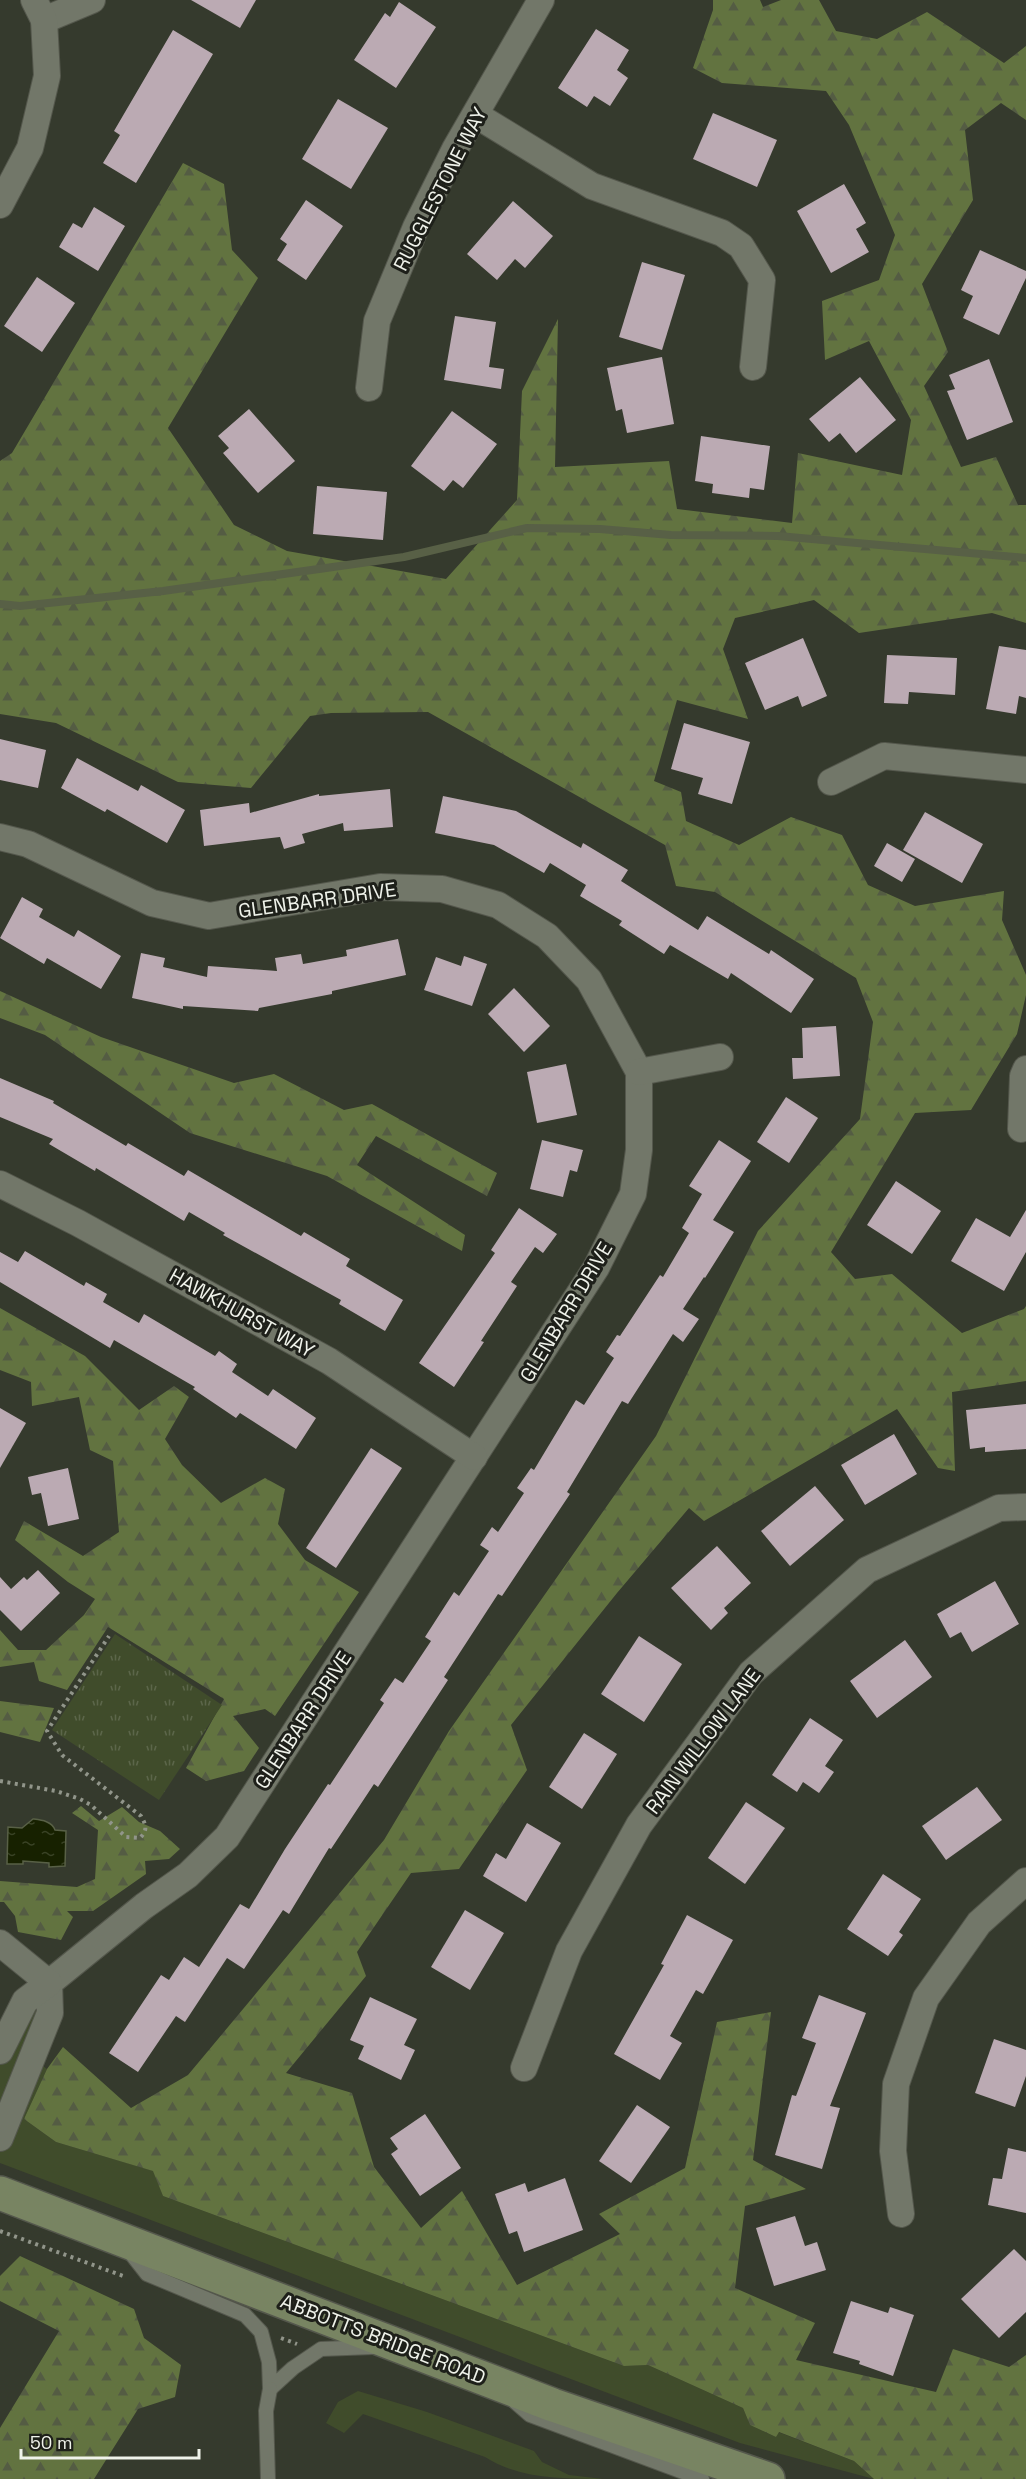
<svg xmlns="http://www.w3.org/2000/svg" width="1026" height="2479" font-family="'Space Grotesk',sans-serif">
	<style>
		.green { fill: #404c2b }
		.forest { fill: url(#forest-firs) }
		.park { fill: url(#park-tufts) }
		.water { fill: url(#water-ripples); stroke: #586046; stroke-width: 1.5 }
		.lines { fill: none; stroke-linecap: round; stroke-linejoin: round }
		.stream { stroke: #586046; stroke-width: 8 }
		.building { fill: #bbaab3 }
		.service-casing { stroke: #54574c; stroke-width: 16 }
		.minor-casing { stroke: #54574c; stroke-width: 28 }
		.secondary-casing { stroke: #54574c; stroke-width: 36 }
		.path { stroke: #91958a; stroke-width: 4; stroke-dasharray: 3 4.5; stroke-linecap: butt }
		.service { stroke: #727769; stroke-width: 14 }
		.minor { stroke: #727769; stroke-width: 26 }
		.secondary { stroke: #788462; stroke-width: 33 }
		.labels { text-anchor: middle; stroke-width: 6; stroke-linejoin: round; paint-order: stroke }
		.street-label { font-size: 20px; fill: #eff2ea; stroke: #1e201a }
	</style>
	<defs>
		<pattern id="forest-firs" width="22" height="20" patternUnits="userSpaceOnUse" patternTransform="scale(1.5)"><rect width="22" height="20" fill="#627340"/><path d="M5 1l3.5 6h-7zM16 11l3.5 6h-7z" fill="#545c43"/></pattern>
		<pattern id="park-tufts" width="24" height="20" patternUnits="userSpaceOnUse" patternTransform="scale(1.5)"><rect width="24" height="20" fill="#404c2b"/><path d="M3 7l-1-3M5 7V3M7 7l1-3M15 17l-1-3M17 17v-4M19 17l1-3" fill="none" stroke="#5c664a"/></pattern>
		<pattern id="water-ripples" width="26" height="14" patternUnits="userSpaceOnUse" patternTransform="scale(1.5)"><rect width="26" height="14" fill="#172100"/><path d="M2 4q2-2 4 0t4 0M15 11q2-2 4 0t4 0" fill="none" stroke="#394225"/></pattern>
	</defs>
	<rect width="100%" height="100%" fill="#353a2d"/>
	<g class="green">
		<path d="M33,1999L43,2003L23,2052L47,2069L24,2119L56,2142L154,2171L163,2196L624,2366L648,2365L743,2408L750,2425L776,2437L778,2432L854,2461L874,2479L740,2443L0,2163V2049Z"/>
		<path d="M358,2391L427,2412L534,2451L542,2462L569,2475L603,2479C562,2479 519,2479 485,2457L363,2414L344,2433L326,2423L338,2402Z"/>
	</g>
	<g class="forest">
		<path d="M713,0H760L763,7L781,0H819L836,31L877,39L927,12L1004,63L1026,46V120L1001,103L965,130L973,200L922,284L948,352L924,386L961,467L996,457L1018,505H1026V623L992,613L859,633L814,600L735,618L723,649L748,719L677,700L654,781L681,792L686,821L739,845L791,817L842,835L868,885L915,906L1004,891L1002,920L1026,975V995L1017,1034L971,1110L915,1113L831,1252L855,1279L892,1274L962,1333L1024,1309L1026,1306V1381L952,1392L955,1471L938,1468L897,1409L704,1521L689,1508L617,1593L511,1725L527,1770L459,1869L411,1873L357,1952L366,1976L286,2073L352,2093L374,2167L421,2228L462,2191L517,2285L620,2234L599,2214L685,2168L717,2022L771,2012L753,2160L806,2189L745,2206L735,2288L815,2323L796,2360L936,2392L953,2349L1009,2367L1026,2355V2479H874L854,2461L779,2432L776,2437L750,2425L743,2408L648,2365L624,2366L163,2196L153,2171L56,2142L24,2119L47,2069L63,2047L131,2108L188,2075L384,1840L449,1731L656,1436L758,1231L860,1119L873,1022L856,978L715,892L676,886L665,845L428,712L331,713L310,716L251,788L178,782L56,723L0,714V461L12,453L183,163L224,184L232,250L258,278L168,428L234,525L287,551L446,579L517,500L522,391L558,319L555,467L669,461L677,509L792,523L798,453L902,475L911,420L869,341L825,360L822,301L879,280L895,235L849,125L826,91L722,83L693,68L713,10Z"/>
		<path d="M0,991L101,1037L234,1083L274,1074L344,1110L372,1104L497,1173L487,1196L376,1136L357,1165L465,1235L462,1251L327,1176L190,1133L45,1035L0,1018Z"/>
		<path d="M0,1308L85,1356L139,1410L174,1386L189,1397L165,1439L182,1465L221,1503L265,1478L285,1489L278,1524L305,1560L359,1592L275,1716L265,1709L233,1716L259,1748L244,1771L206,1781L186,1768L224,1699L108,1627L67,1690L39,1681L34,1662L0,1667V1630L18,1650H46L84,1615L95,1599L68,1582L15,1540L24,1521L83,1556L119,1532L113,1461L90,1450L79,1397L32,1406L31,1382L0,1370Z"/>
		<path d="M0,1701L54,1708L40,1742L0,1732Z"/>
		<path d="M81,1806L99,1821L122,1807L139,1822L160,1831L180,1849L169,1859L145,1861L146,1874L93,1911H67L73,1917L61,1940L18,1932L15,1916L4,1902H0V1881L77,1887L95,1879L98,1830L72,1813Z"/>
		<path d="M20,2256L134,2309L144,2338L181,2365L175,2397L138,2409L94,2479H0V2428L59,2331L0,2301V2276Z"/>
	</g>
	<path class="park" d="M115,1634L222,1705L159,1800L52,1730Z"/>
	<path class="water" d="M33,1819C41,1820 52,1821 55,1830L66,1831L65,1866L49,1867V1863L23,1861V1864H7L8,1827L22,1828Z"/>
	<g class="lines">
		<path class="stream" d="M0,604L20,606L163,591L404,557L527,528L600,529L671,535L778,536L1026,558"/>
	</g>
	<g class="building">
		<path d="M191,0H256L240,28Z"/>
		<path d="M399,2L436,27L396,88L354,60L385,13L390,17Z"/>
		<path d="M596,29L629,50L617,70L628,78L610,106L594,96L587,107L558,88Z"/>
		<path d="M173,30L213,54L136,183L103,163L120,135L114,131Z"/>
		<path d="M338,99L388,128L351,189L302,159Z"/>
		<path d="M713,113L777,140L757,187L693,159Z"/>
		<path d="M844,184L866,223L856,229L869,252L831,273L797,211Z"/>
		<path d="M306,200L343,226L306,280L277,260L287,244L280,239Z"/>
		<path d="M513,201L553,236L525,268L515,259L497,280L467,254Z"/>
		<path d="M94,207L125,226L98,271L59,247L73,223L82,228Z"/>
		<path d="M980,250L1026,271V278L999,335L963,318L973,296L961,290Z"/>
		<path d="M642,262L685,275L662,350L619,337Z"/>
		<path d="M37,277L75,303L42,352L4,326Z"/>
		<path d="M455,316L496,322L489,367L504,369L501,389L444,380Z"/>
		<path d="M662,357L674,424L627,433L622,409L616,411L607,368Z"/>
		<path d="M989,359L1013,422L967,440L947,391L955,389L949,375Z"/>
		<path d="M860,377L896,420L856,453L840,433L829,442L809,419Z"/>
		<path d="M249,409L295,461L258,493L223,453L229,448L218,436Z"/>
		<path d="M452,411L497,444L463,488L453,480L444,491L411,466Z"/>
		<path d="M701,436L770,446L764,490L750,488L749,498L712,493L713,484L695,481Z"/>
		<path d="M317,486L387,492L383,540L313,534Z"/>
		<path d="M803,638L827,696L802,707L798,696L765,710L745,663Z"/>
		<path d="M999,646L1026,650V698L1019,696L1016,714L986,709Z"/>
		<path d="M887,655L957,658L955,695L909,692L908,704L884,703Z"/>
		<path d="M684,723L750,742L732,804L698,794L703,778L671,769Z"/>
		<path d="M0,739L46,750L38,788L0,780Z"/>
		<path d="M77,758L138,791L141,785L185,810L167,843L107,809L105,812L61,788Z"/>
		<path d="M390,789L393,827L344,831L343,823L302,834L305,843L284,849L280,837L204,846L200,810L249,803L250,813L319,794V796Z"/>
		<path d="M443,796L516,811L581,848L583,843L628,870L621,881L698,930L707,916L769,954L771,950L814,979L791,1013L731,973L728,979L670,945L664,954L619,925L622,921L580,896L586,885L550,863L544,873L494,845L435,833Z"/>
		<path d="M925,812L983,844L962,883L903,850Z"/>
		<path d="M887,843L915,859L902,882L874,866Z"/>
		<path d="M22,897L43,909L39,917L74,937L78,930L121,956L101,989L47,958L44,964L0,938Z"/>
		<path d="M398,939L406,975L332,991V994L259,1008L258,1011L183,1006V1009L132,998L141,953L165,958L163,967L207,977L208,966L277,971L275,958L301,954L303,964L347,956L346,950Z"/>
		<path d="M464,956L487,964L472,1006L424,990L436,957L461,966Z"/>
		<path d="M514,988L550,1026L524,1052L488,1014Z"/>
		<path d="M836,1026L840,1076L793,1079L792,1058H803L802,1028Z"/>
		<path d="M566,1064L577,1115L537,1123L527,1072Z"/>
		<path d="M0,1078L54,1101L53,1103L126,1146L128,1143L184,1176L188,1170L301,1236L304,1232L350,1259L346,1266L403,1300L385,1331L339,1304L341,1300L223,1235L225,1233L189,1212L184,1221L96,1168L95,1171L49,1144L53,1139L0,1117Z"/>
		<path d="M786,1097L818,1118L789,1163L757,1142Z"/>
		<path d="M542,1140L583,1150L577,1172L570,1170L563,1197L530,1189Z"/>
		<path d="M719,1140L751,1161L713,1220L734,1232L705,1278L704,1277L683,1309L699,1319L683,1342L673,1334L628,1404L622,1401L567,1492L570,1494L502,1596L498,1594L444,1677L448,1680L378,1787L374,1784L331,1849L329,1848L289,1914L283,1910L244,1969L227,1958L185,2022L176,2016L138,2072L109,2053L161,1975L169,1980L184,1957L199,1967L240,1904L249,1909L285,1849L328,1784L330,1785L384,1703L380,1700L395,1678L403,1683L431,1641L425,1637L454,1592L459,1596L489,1551L480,1545L492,1527L498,1532L524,1493L517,1488L531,1468L534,1470L576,1400L584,1405L614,1358L606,1352L617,1335L620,1336L660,1275L663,1277L689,1233L682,1228L702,1194L689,1186Z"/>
		<path d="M896,1181L941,1211L912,1254L867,1225Z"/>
		<path d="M519,1208L557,1234L543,1253L535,1247L511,1282L517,1286L481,1341L484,1342L454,1387L419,1363L495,1253L491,1250Z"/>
		<path d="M1026,1210V1252L1004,1291L951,1261L976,1218L1010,1237Z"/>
		<path d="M25,1251L84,1286L86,1282L107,1294L103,1302L139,1323L144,1314L215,1356L219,1351L237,1364L232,1372L268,1396L273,1389L316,1418L296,1449L240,1413L236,1418L193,1389L195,1387L114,1340L110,1348L0,1282V1252L18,1262Z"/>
		<path d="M1026,1404V1449L985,1452V1447L970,1449L966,1410Z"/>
		<path d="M0,1408L26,1423L0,1468Z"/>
		<path d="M894,1434L917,1474L865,1505L841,1465Z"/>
		<path d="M371,1448L402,1468L336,1568L306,1548Z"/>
		<path d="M68,1468L79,1519L48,1526L41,1493L32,1495L28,1477Z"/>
		<path d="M815,1486L844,1520L790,1566L761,1531Z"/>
		<path d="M717,1546L751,1583L724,1608L728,1613L711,1630L671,1588Z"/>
		<path d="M38,1570L60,1593L21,1631L0,1610V1577L11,1589L24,1577L27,1580Z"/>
		<path d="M995,1581L1019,1624L972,1652L961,1632L950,1638L937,1614Z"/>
		<path d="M639,1636L682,1664L644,1722L601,1694Z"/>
		<path d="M905,1640L932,1677L877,1718L850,1681Z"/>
		<path d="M810,1718L843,1740L825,1766L834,1772L819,1793L803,1782L797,1792L772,1775Z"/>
		<path d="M584,1733L617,1754L582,1809L549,1787Z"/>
		<path d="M977,1787L1002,1820L946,1860L922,1826Z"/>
		<path d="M746,1802L785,1828L745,1884L708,1858Z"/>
		<path d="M527,1823L561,1843L526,1902L483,1876L496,1853L506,1859Z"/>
		<path d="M883,1874L921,1899L899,1932L903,1935L888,1956L847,1929Z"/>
		<path d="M465,1910L504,1933L470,1990L431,1967Z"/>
		<path d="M687,1915L733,1940L703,1994L696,1990L670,2036L682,2043L660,2080L614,2054L664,1965L661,1964Z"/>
		<path d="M819,1995L866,2013L830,2106L840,2108L822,2169L775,2155L792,2095L796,2096L816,2043L802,2038Z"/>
		<path d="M370,1997L417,2019L404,2045L415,2050L401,2080L358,2059L364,2046L350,2040Z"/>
		<path d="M994,2039L1026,2050V2076L1015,2107L975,2093Z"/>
		<path d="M637,2105L670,2127L631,2183L599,2161Z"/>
		<path d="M425,2114L461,2168L420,2196L391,2154L398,2149L390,2138Z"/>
		<path d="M1008,2148L1026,2152V2213L988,2205L993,2178L1002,2179Z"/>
		<path d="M565,2178L583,2230L524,2252L517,2231L509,2234L495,2194L525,2183L528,2192Z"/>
		<path d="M795,2216L805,2246L817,2242L826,2270L774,2286L756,2228Z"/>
		<path d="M1014,2249L1026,2261V2312L999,2338L961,2299Z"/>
		<path d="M851,2301L888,2313L890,2307L914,2315L893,2376L859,2364L860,2361L833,2353Z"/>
	</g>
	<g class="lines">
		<g class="service-casing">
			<g id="service">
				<path d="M129,2251L147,2274L245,2315L261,2332L269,2362L270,2389L293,2368L321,2349L373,2347"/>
				<path d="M515,2402L530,2415L702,2479"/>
				<path d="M268,2479L266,2411L270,2389"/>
			</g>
		</g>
		<g class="minor-casing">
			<g id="minor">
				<path d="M44,20L92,0"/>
				<path d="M476,115L592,186L722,233L741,246L762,280L753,367"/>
				<path d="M0,205L30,148L47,76L44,20L34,0"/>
				<path d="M369,388L377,321L416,227L455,149L541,0"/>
				<path d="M831,782L884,756L1026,770"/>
				<path d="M0,837L28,844L152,903L209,916L380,887L442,889L498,905L547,936L589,980L639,1072V1150L633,1194L596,1268L227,1837L188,1875L144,1906L49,1983L50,2013L0,2138"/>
				<path d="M639,1072L720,1057"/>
				<path d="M1021,1129L1023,1076L1026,1069"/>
				<path d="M0,1184L78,1223L329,1361L474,1457"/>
				<path d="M0,1943L49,1983L25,2001L0,2051"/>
				<path d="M524,2068L569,1951L639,1825L751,1673L867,1570L999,1508L1026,1507"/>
				<path d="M901,2214L893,2151L896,2084L926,1998L979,1923L1026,1881"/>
			</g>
		</g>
		<g class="secondary-casing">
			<path id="secondary" d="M0,2193L553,2405L768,2479"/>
		</g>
		<g class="path">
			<path d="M0,1781L56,1791L80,1799L91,1805L126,1837L140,1838C148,1830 146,1825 141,1816L62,1755L47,1731L109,1636"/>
			<path d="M0,2231L126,2277"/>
			<path d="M281,2338L297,2344"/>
		</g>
		<use href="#service" class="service"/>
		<use href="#minor" class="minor"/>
		<use href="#secondary" class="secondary"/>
	</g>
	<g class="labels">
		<g class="street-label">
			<text transform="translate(440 189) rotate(-63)" y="7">RUGGLESTONE WAY</text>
			<text transform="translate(317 900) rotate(-8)" y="7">GLENBARR DRIVE</text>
			<text transform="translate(566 1312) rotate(-59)" y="7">GLENBARR DRIVE</text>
			<text transform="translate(242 1313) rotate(29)" y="7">HAWKHURST WAY</text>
			<text transform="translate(303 1720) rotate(-57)" y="7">GLENBARR DRIVE</text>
			<text transform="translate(703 1741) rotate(-53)" y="7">RAIN WILLOW LANE</text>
			<text transform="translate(383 2339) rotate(21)" y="7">ABBOTTS BRIDGE ROAD</text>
		</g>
	</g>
	<path d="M21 2449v9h178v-9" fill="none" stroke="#eff2ea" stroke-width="3"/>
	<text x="30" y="2449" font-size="18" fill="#eff2ea" stroke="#1e201a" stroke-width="4.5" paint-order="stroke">50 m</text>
</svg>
